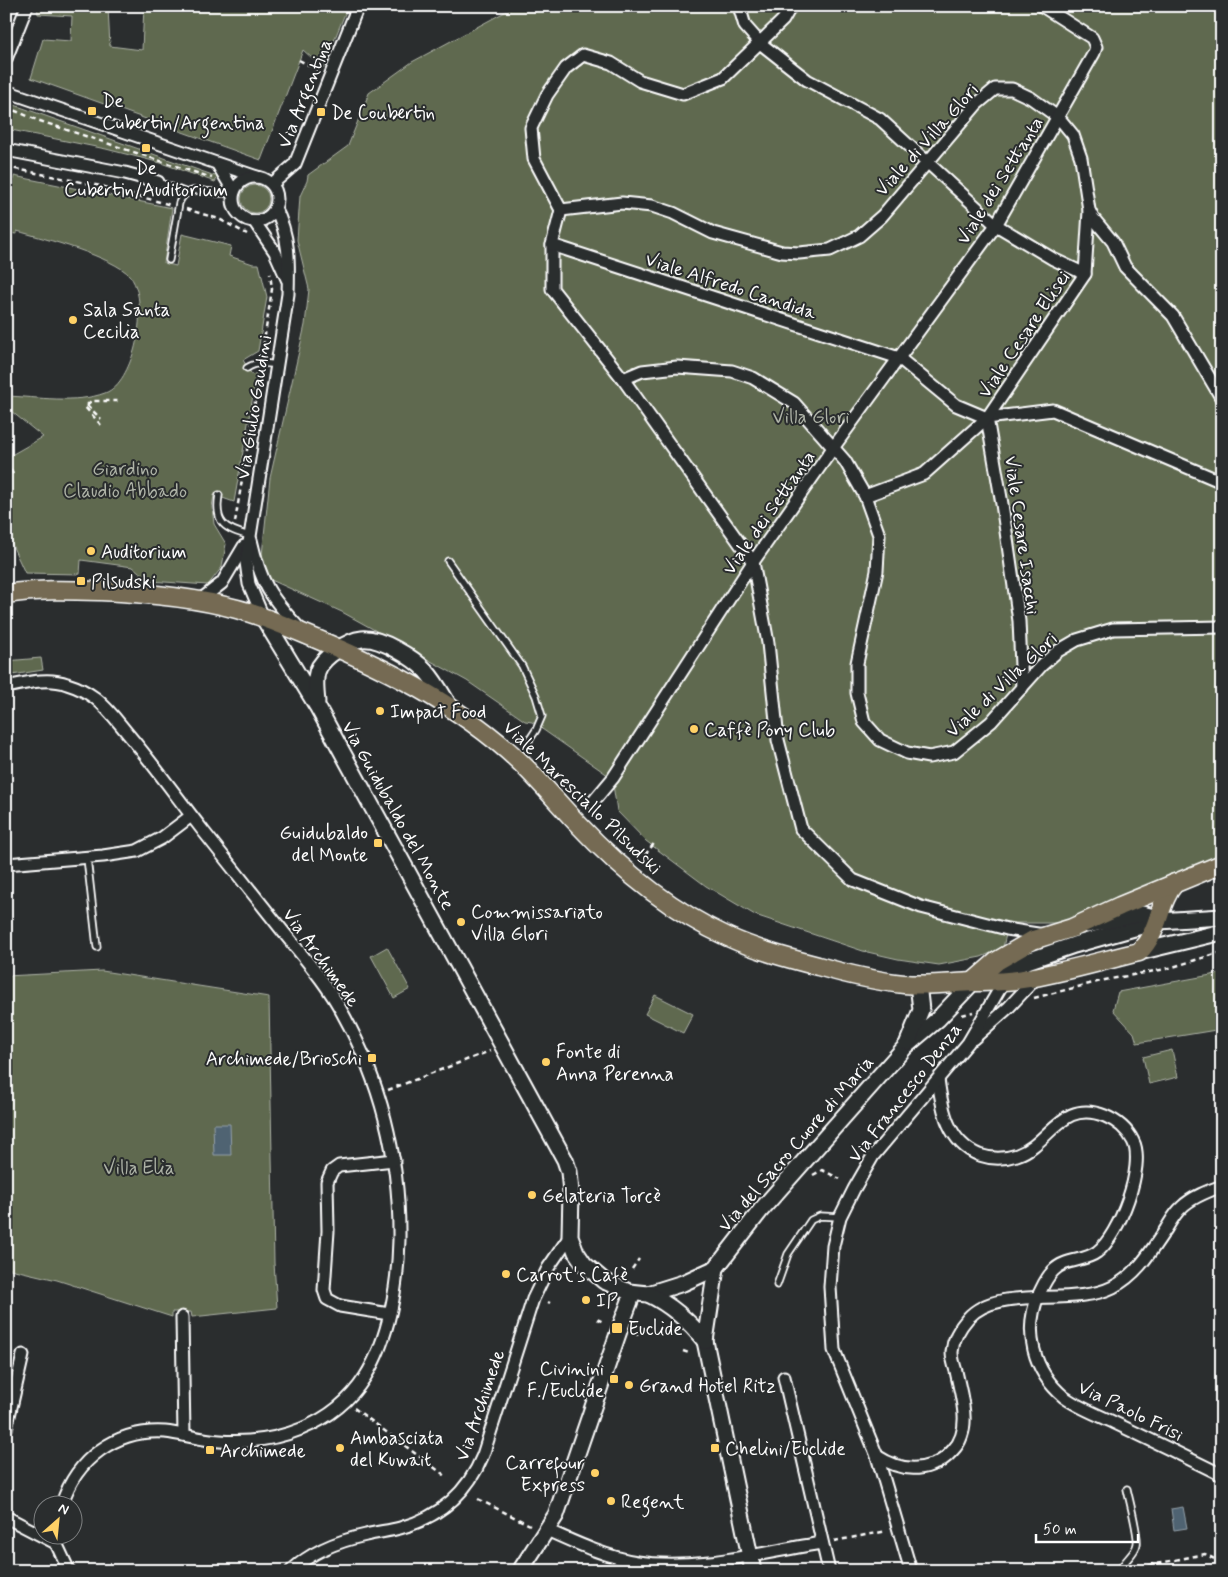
<svg xmlns="http://www.w3.org/2000/svg" width="1228" height="1577" font-family="Mynerve,sans-serif">
	<style>
		.green { fill: #5f6950; stroke: #afb4a8 }
		.water { fill: #4f6372; stroke: #95a1aa }
		.lines { fill: none; stroke-linecap: round; stroke-linejoin: round }
		.lane-casing { stroke: #fff; stroke-width: 9 }
		.street-casing { stroke: #fff; stroke-width: 15 }
		.secondary-casing { stroke: #fff; stroke-width: 19 }
		.primary-casing { stroke: #fff; stroke-width: 21 }
		.path { stroke: #fff; stroke-width: 2.5; stroke-dasharray: 5 4; stroke-linecap: butt }
		.lane { stroke: #2a2d2e; stroke-width: 5.5 }
		.street { stroke: #2a2d2e; stroke-width: 11 }
		.secondary { stroke: #2a2d2e; stroke-width: 15 }
		.primary { stroke: #746b52; stroke-width: 18 }
		.poi-dot { fill: #ffd166; stroke: #2a2d2e; stroke-width: 2 }
		.labels { text-anchor: middle; stroke-width: 4; stroke-linejoin: round; paint-order: stroke }
		.street-label { font-size: 19px; fill: #fff; stroke: #2a2d2e }
		.poi-label { font-size: 19px; fill: #fff; stroke: #2a2d2e; text-anchor: start }
		.park-label { font-size: 19px; fill: #afb4a8; stroke: #2a2d2e }
	</style>
	<rect width="100%" height="100%" fill="#2a2d2e"/>
	<filter id="ink" filterUnits="userSpaceOnUse"><feTurbulence type="fractalNoise" baseFrequency=".02" numOctaves="2"/><feDisplacementMap in="SourceGraphic" scale="10" xChannelSelector="R" yChannelSelector="G"/><feConvolveMatrix kernelMatrix="1 2 1 2 8 2 1 2 1" color-interpolation-filters="sRGB"/></filter>
	<g filter="url(#ink)">
		<g class="green">
			<path d="M37,6H124L108,8L110,46L142,50L144,6H348L323,68L303,50L261,160L31,78L43,39L71,41L72,16L38,14Z"/>
			<path d="M516,6H1222V859L1061,923H1013L1007,929L1003,948L981,957L939,965L898,959L863,951L755,915L706,886L646,841L617,811L612,778L532,722L525,721L467,681L342,612L269,579L262,555L270,478L305,325L309,289L297,240L300,196L307,181L308,175L348,146L369,93L412,62Z"/>
			<path d="M6,102L218,177L215,182L161,163L106,149L6,129Z"/>
			<path d="M14,176L172,208L164,263L176,266L182,234L231,246L229,256L253,264H259L267,297L258,351L243,360L252,375L257,373L234,502L214,495L212,507L214,524L226,544L222,567L208,585L150,581L133,567L81,560L80,574L25,573L6,532V458L43,437L6,407V396C37,397 76,404 105,393C121,387 129,366 134,351C140,330 144,294 130,276C114,257 43,238 17,231V234L6,233V188L11,189Z"/>
			<circle cx="255" cy="199" r="14"/>
			<path d="M41,658L43,670L6,676V661Z"/>
			<path d="M387,947L410,989L394,998L371,956Z"/>
			<path d="M102,971L269,997L274,1263L277,1308L192,1317L191,1312H172V1317L57,1280L6,1268V976Z"/>
			<path d="M1222,973V1029L1137,1043L1134,1033L1113,1010L1118,992Z"/>
			<path d="M655,995L693,1014L683,1033L645,1014Z"/>
			<path d="M1172,1050L1178,1077L1149,1084L1143,1057Z"/>
		</g>
		<g class="water">
			<path d="M213,1124H230L231,1155H214Z"/>
			<path d="M1183,1507L1187,1528L1174,1530L1171,1509Z"/>
		</g>
		<g class="lines">
			<g class="lane-casing">
				<g id="lane">
					<path d="M676,6H682"/>
					<path d="M158,182L187,193"/>
					<path d="M169,260L179,203C186,185 203,191 217,193C223,193 228,193 234,194"/>
					<path d="M247,368C257,361 266,363 278,365"/>
					<path d="M219,495C214,524 225,529 250,536"/>
					<path d="M448,561L522,666L536,696L542,716L536,730L530,739"/>
					<path d="M87,858L97,947"/>
					<path d="M777,1285L788,1254L811,1220L820,1216L840,1217"/>
					<path d="M1120,1571C1123,1560 1135,1555 1137,1544C1139,1536 1129,1499 1127,1489"/>
				</g>
			</g>
			<g class="street-casing">
				<g id="street">
					<path d="M739,6L745,26L760,43L807,80L880,119L996,225L1053,259L1085,274"/>
					<path d="M6,59L27,6"/>
					<path d="M6,91L257,177"/>
					<path d="M6,150L125,173L158,182"/>
					<path d="M218,165L234,192"/>
					<circle cx="255" cy="199" r="22"/>
					<path d="M272,184L295,164L358,6"/>
					<path d="M561,210L552,245V289L623,379L753,562L768,643L778,740L801,829L853,880L921,907L1007,929L1044,935"/>
					<path d="M561,210L622,203L652,206L673,213L713,233L782,252L799,253L830,250L859,236L882,216L977,104L995,89H1012L1031,98L1059,118L1073,135L1081,158L1089,210L1093,218L1113,242L1125,267L1173,316L1222,399"/>
					<path d="M561,210L534,159L531,128L547,95L566,68L583,55L611,63L640,81L683,94L723,78L783,20L791,6"/>
					<path d="M254,221L275,252L287,279"/>
					<path d="M552,245L899,358L956,405L987,418L1053,410L1222,482"/>
					<path d="M623,379L642,371L677,367L732,371L753,378L794,403L845,461L865,496L879,535L877,571L857,663V693L864,722L880,740L907,753L929,757L954,752L991,722L1041,666L1058,651L1077,640L1113,629L1222,627"/>
					<path d="M987,418L1002,504L1019,621L1022,688"/>
					<path d="M865,496L924,474L987,418L1085,274L1089,211"/>
					<path d="M251,540C261,584 270,597 300,629"/>
					<path d="M199,601L222,583L244,546"/>
					<path d="M263,617L249,584L246,562L288,294C289,264 290,235 275,208"/>
					<path d="M6,687C26,683 48,677 67,684C77,687 87,692 95,698C108,708 118,722 128,734C155,766 179,800 204,832C231,866 258,900 285,934C306,960 328,985 343,1014C382,1084 400,1161 399,1240C398,1285 389,1339 365,1377C334,1426 275,1445 220,1441C201,1440 183,1434 165,1432C116,1429 76,1459 62,1504"/>
					<path d="M592,803L613,778L753,562L833,448L996,225L1094,53L1096,47L1092,38L1042,6"/>
					<path d="M6,864L103,856L137,851L162,838L191,816"/>
					<path d="M973,1039L1009,1007L1037,977"/>
					<path d="M938,1079C942,1110 948,1142 979,1155C991,1159 1005,1159 1017,1155C1050,1144 1061,1098 1105,1116C1117,1121 1127,1129 1133,1141C1146,1165 1119,1236 1097,1252C1084,1262 1065,1258 1053,1271C1046,1278 1043,1286 1039,1294C1023,1331 1033,1371 1064,1397C1079,1408 1099,1415 1115,1423C1151,1440 1186,1457 1222,1475"/>
					<path d="M389,1314L340,1306L327,1299L324,1290L328,1231L327,1182L332,1171L339,1166L394,1160"/>
					<path d="M182,1317L184,1435"/>
					<path d="M784,1377L829,1571"/>
					<path d="M6,1429L23,1355"/>
					<path d="M877,1456C894,1467 913,1472 931,1465C940,1463 947,1457 953,1450C973,1429 961,1396 956,1371C954,1365 952,1358 952,1352C953,1339 960,1327 968,1318C998,1284 1071,1308 1113,1287C1138,1274 1151,1251 1166,1229C1171,1221 1175,1213 1182,1207C1192,1197 1208,1191 1222,1186"/>
					<path d="M6,1517L56,1543"/>
					<path d="M547,1530C576,1543 606,1557 637,1562C697,1571 763,1552 822,1543"/>
					<path d="M57,1535L56,1543L69,1571"/>
					<path d="M291,1571C312,1551 338,1541 366,1535C377,1532 389,1531 400,1528C440,1517 468,1492 483,1455L533,1299L548,1268L570,1236"/>
					<path d="M911,1571L877,1456L834,1350L830,1287L833,1246L840,1217L854,1189L873,1156L968,1043L1006,978"/>
				</g>
			</g>
			<g class="secondary-casing">
				<g id="secondary">
					<path d="M263,617L317,706L565,1160L569,1172L571,1192L570,1236L576,1252L584,1264L604,1281L629,1292L648,1294L683,1283L716,1268L761,1210L906,1046L938,1019L973,982L1013,966L1074,945L1159,921L1222,917"/>
					<path d="M317,702C314,675 314,665 337,650C344,645 353,640 362,639C380,637 414,658 426,671C436,682 443,696 451,709"/>
					<path d="M1088,925L1142,914L1150,916L1159,921"/>
					<path d="M1139,952L1222,932"/>
					<path d="M908,1042L921,1010L918,984"/>
					<path d="M716,1268L705,1341L753,1571"/>
					<path d="M648,1294C671,1305 689,1321 705,1341"/>
					<path d="M520,1571L556,1515L621,1325L633,1293"/>
				</g>
			</g>
			<g class="primary-casing">
				<g id="primary">
					<path d="M6,594C38,589 68,590 100,591C146,593 193,597 237,609C260,615 281,624 302,633C378,664 457,703 518,760C539,780 558,803 578,824C621,870 671,911 728,937C757,950 787,958 818,966C846,974 875,981 904,984C927,986 950,983 973,982C990,982 1006,982 1023,979C1062,973 1101,961 1139,952C1161,930 1157,904 1175,883"/>
					<path d="M973,982L997,961L1033,940L1072,928L1120,906L1222,864"/>
				</g>
			</g>
			<g class="path">
				<path d="M299,60L320,71"/>
				<path d="M6,107L37,120L212,178"/>
				<path d="M6,167L101,186L171,205"/>
				<path d="M186,209L219,219L247,234"/>
				<path d="M262,355L272,289L270,273"/>
				<path d="M87,405L101,419"/>
				<path d="M101,425L85,407L91,401H119"/>
				<path d="M6,462L14,476"/>
				<path d="M6,476L10,484"/>
				<path d="M235,522L260,372"/>
				<path d="M645,855L656,841"/>
				<path d="M1034,998L1105,980L1166,969L1222,952"/>
				<path d="M962,1015L973,1012"/>
				<path d="M388,1090L490,1051"/>
				<path d="M813,1175L822,1170L840,1179"/>
				<path d="M632,1269L639,1259"/>
				<path d="M548,1302L550,1303"/>
				<path d="M597,1319L603,1322"/>
				<path d="M634,1333L638,1335"/>
				<path d="M683,1351L689,1353"/>
				<path d="M354,1408L447,1477"/>
				<path d="M478,1499L530,1525"/>
				<path d="M834,1541L887,1531"/>
				<path d="M1131,1569L1205,1554L1222,1563"/>
			</g>
			<use href="#lane" class="lane"/>
			<use href="#street" class="street"/>
			<use href="#secondary" class="secondary"/>
			<use href="#primary" class="primary"/>
		</g>
	</g>
	<g class="poi-dot">
		<rect x="87" y="106" width="10" height="10" rx="2.5"/>
		<rect x="316" y="107" width="10" height="10" rx="2.5"/>
		<rect x="141" y="143" width="10" height="10" rx="2.5"/>
		<circle cx="73" cy="320" r="5"/>
		<circle cx="91" cy="551" r="5"/>
		<rect x="76" y="576" width="10" height="10" rx="2.5"/>
		<circle cx="380" cy="711" r="5"/>
		<circle cx="694" cy="729" r="5"/>
		<rect x="373" y="838" width="10" height="10" rx="2.5"/>
		<circle cx="461" cy="922" r="5"/>
		<rect x="367" y="1053" width="10" height="10" rx="2.5"/>
		<circle cx="546" cy="1062" r="5"/>
		<circle cx="532" cy="1195" r="5"/>
		<circle cx="506" cy="1274" r="5"/>
		<circle cx="586" cy="1300" r="5"/>
		<rect x="611" y="1322" width="12" height="12" rx="2.5"/>
		<rect x="609" y="1374" width="10" height="10" rx="2.5"/>
		<circle cx="629" cy="1385" r="5"/>
		<circle cx="340" cy="1448" r="5"/>
		<rect x="710" y="1443" width="10" height="10" rx="2.5"/>
		<rect x="205" y="1445" width="10" height="10" rx="2.5"/>
		<circle cx="595" cy="1473" r="5"/>
		<circle cx="611" cy="1501" r="5"/>
	</g>
	<g class="labels">
		<g class="street-label">
			<text transform="translate(304 93) rotate(-68)" y="7">Via Argentina</text>
			<text transform="translate(926 139) rotate(-48)" y="7">Viale di Villa Glori</text>
			<text transform="translate(999 180) rotate(-58)" y="7">Viale dei Settanta</text>
			<text transform="translate(731 285) rotate(18)" y="7">Viale Alfredo Candida</text>
			<text transform="translate(1023 334) rotate(-56)" y="7">Viale Cesare Elisei</text>
			<text transform="translate(253 407) rotate(-81)" y="7">Via Giulio Gaudini</text>
			<text transform="translate(768 512) rotate(-55)" y="7">Viale dei Settanta</text>
			<text transform="translate(1023 535) rotate(82)" y="7">Viale Cesare Isacchi</text>
			<text transform="translate(1001 684) rotate(-43)" y="7">Viale di Villa Glori</text>
			<text transform="translate(583 797) rotate(44)" y="7">Viale Maresciallo Pilsudski</text>
			<text transform="translate(399 815) rotate(61)" y="7">Via Guidubaldo del Monte</text>
			<text transform="translate(322 957) rotate(54)" y="7">Via Archimede</text>
			<text transform="translate(904 1092) rotate(-52)" y="7">Via Francesco Denza</text>
			<text transform="translate(795 1143) rotate(-49)" y="7">Via del Sacro Cuore di Maria</text>
			<text transform="translate(479 1405) rotate(-71)" y="7">Via Archimede</text>
			<text transform="translate(1131 1410) rotate(26)" y="7">Via Paolo Frisi</text>
		</g>
		<g class="poi-label">
			<text x="102" y="107">De<tspan x="102" dy="22">Cubertin/Argentina</tspan></text>
			<text x="331" y="119">De Coubertin</text>
			<text x="146" y="174" text-anchor="middle">De<tspan x="146" dy="22">Cubertin/Auditorium</tspan></text>
			<text x="83" y="316">Sala Santa<tspan x="83" dy="22">Cecilia</tspan></text>
			<text x="101" y="558">Auditorium</text>
			<text x="91" y="588">Pilsudski</text>
			<text x="390" y="718">Impact Food</text>
			<text x="704" y="736">Caffè Pony Club</text>
			<text x="368" y="839" text-anchor="end">Guidubaldo<tspan x="368" dy="22">del Monte</tspan></text>
			<text x="471" y="918">Commissariato<tspan x="471" dy="22">Villa Glori</tspan></text>
			<text x="556" y="1058">Fonte di<tspan x="556" dy="22">Anna Perenna</tspan></text>
			<text x="362" y="1065" text-anchor="end">Archimede/Brioschi</text>
			<text x="542" y="1202">Gelateria Torcè</text>
			<text x="516" y="1281">Carrot's Cafè</text>
			<text x="596" y="1307">IP</text>
			<text x="628" y="1335">Euclide</text>
			<text x="604" y="1375" text-anchor="end">Civinini<tspan x="604" dy="22">F./Euclide</tspan></text>
			<text x="639" y="1392">Grand Hotel Ritz</text>
			<text x="350" y="1444">Ambasciata<tspan x="350" dy="22">del Kuwait</tspan></text>
			<text x="725" y="1455">Chelini/Euclide</text>
			<text x="220" y="1457">Archimede</text>
			<text x="585" y="1469" text-anchor="end">Carrefour<tspan x="585" dy="22">Express</tspan></text>
			<text x="621" y="1508">Regent</text>
		</g>
		<g class="park-label">
			<text x="811" y="423">Villa Glori</text>
			<text x="125" y="475">Giardino<tspan x="125" dy="22">Claudio Abbado</tspan></text>
			<text x="139" y="1174">Villa Elia</text>
		</g>
	</g>
	<rect width="1228" height="1577" fill="none" stroke="#2a2d2e" stroke-width="25"/>
	<rect x="12" y="12" width="1203" height="1552" fill="none" stroke="#fff" stroke-width="2" filter="url(#ink)"/>
	<g transform="translate(58 1520) rotate(27)"><circle r="24" fill="#2a2d2e" stroke="#7f8182"/>
	<path d="M0-4L9 19L0 12L-9 19Z" fill="#ffd166"/>
	<text y="-8" font-size="14" font-weight="bold" text-anchor="middle" fill="#ffffff">N</text>
	</g>
	<path d="M1036 1534v8h102v-8" fill="none" stroke="#ffffff" stroke-width="2.5"/>
	<text x="1043" y="1534" font-size="15" fill="#ffffff" stroke="#2a2d2e" stroke-width="4" paint-order="stroke">50 m</text>
</svg>
